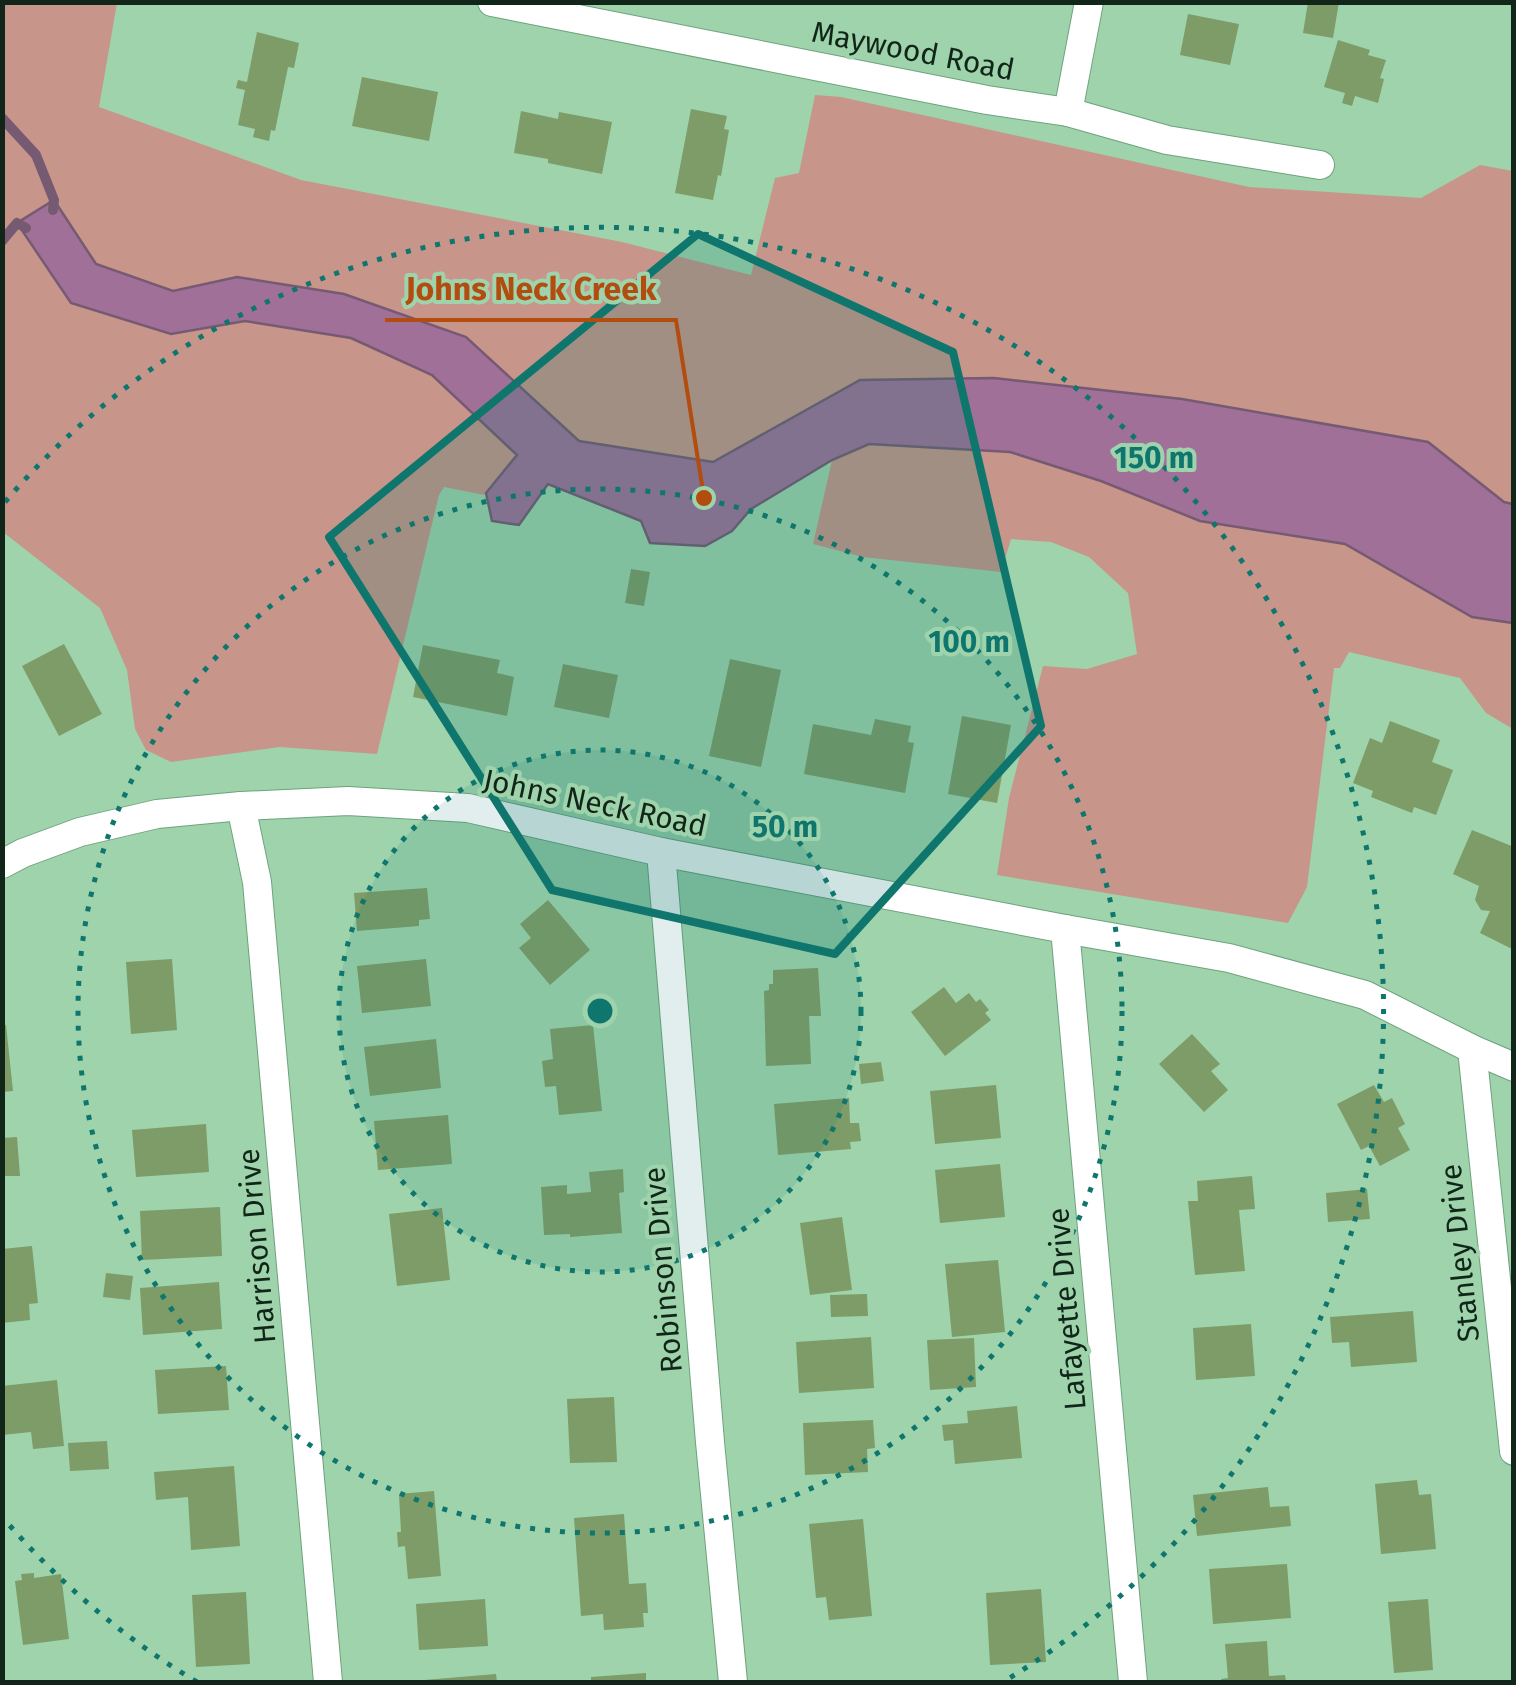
<svg xmlns="http://www.w3.org/2000/svg" width="1516" height="1685" font-family="'Fira Sans',sans-serif">
	<style>
		.green { fill: #c7958a }
		.water { fill: #a17099; stroke: #765a72; stroke-width: 2.5 }
		.lines { fill: none; stroke-linecap: round; stroke-linejoin: round }
		.stream { stroke: #765a72; stroke-width: 10 }
		.building { fill: #7d9c67 }
		.street-casing { stroke: #6ea27d; stroke-width: 30 }
		.street { stroke: #fff; stroke-width: 28 }
		.marked { fill: #0f766e; fill-opacity: 0.2; stroke: #0f766e; stroke-width: 8; stroke-linejoin: round }
		.ring { fill: none; stroke: #0f766e; stroke-width: 5; stroke-dasharray: 5 10 }
		.labels { text-anchor: middle; stroke-width: 8; stroke-linejoin: round; paint-order: stroke }
		.street-label { font-size: 30px; fill: #112618; stroke: #9ed3ac }
		.centre { fill: #0f766e; stroke: #9ed3ac; stroke-width: 5 }
		.ring-label { font-size: 30px; text-anchor: middle; font-weight: bold; fill: #0f766e; stroke: #9ed3ac; stroke-width: 8; stroke-linejoin: round; paint-order: stroke }
		.leader { fill: none; stroke: #b24c0f; stroke-width: 4 }
		.callout-dot { fill: #b24c0f; stroke: #9ed3ac; stroke-width: 4 }
		.callout-label { font-size: 32px; text-anchor: middle; font-weight: bold; fill: #b24c0f; stroke: #9ed3ac; stroke-width: 8; stroke-linejoin: round; paint-order: stroke }
	</style>
	<rect width="100%" height="100%" fill="#9ed3ac"/>
	<g class="green">
		<path d="M2,3H117L99,107L301,180L622,242L751,275L775,178L799,173L815,95L841,97L1249,187L1421,198L1480,165L1513,171V504L860,380L713,462L578,441L466,337L344,294L237,277L173,291L96,264L17,223L171,333L245,321L351,338L432,375L517,455L484,495L444,487L439,495L377,754L280,747L171,762L146,750L135,729L127,670L100,608L3,532Z"/>
		<path d="M869,444L1010,452L1101,481L1200,521L1345,544L1472,617L1513,623V729L1486,713L1460,678L1349,652L1340,668H1334L1307,887L1288,923L997,875L1009,798L1043,666L1087,669L1137,654L1128,593L1089,557L1051,542L1011,539L1001,572L863,557L813,544L832,460Z"/>
	</g>
	<path class="water" d="M54,200L96,264L173,291L237,277L344,294L466,337L579,441L713,462L860,380L994,378L1182,399L1428,442L1504,502L1513,504V623L1472,617L1345,544L1200,521L1101,481L1010,452L869,444L832,460L751,509L732,531L705,546L650,543L641,521L548,484L519,525L492,521L486,493L517,455L432,375L351,338L245,321L171,334L71,303L17,223Z"/>
	<g class="lines">
		<g class="stream">
			<path d="M2,118L36,155L54,200L53,210"/>
			<path d="M2,241L17,223L26,228"/>
		</g>
	</g>
	<g class="building">
		<path d="M1308,2H1339L1333,38L1303,33Z"/>
		<path d="M1188,14L1239,24L1230,65L1180,55Z"/>
		<path d="M257,32L299,43L294,68L288,67L275,131L271,130L269,141L253,137L255,129L238,125L245,90L236,88L238,80L247,82Z"/>
		<path d="M1338,40L1370,50L1368,55L1386,60L1380,78L1384,79L1378,103L1355,96L1352,106L1342,103L1345,93L1324,87Z"/>
		<path d="M362,77L438,92L429,141L352,126Z"/>
		<path d="M691,109L727,116L724,129L729,130L721,176L718,175L713,200L675,193Z"/>
		<path d="M521,111L558,119L559,112L612,122L602,174L548,163V159L514,153Z"/>
		<path d="M631,569L650,572L644,606L625,603Z"/>
		<path d="M64,644L102,714L59,736L22,666Z"/>
		<path d="M423,645L500,660L497,673L514,677L507,716L413,697Z"/>
		<path d="M730,659L781,670L761,767L709,756Z"/>
		<path d="M563,664L618,675L609,718L554,707Z"/>
		<path d="M962,716L1011,725L997,803L948,794Z"/>
		<path d="M875,719L911,726L908,742L914,743L905,793L804,774L813,724L871,735Z"/>
		<path d="M1390,721L1440,740L1432,762L1453,770L1436,815L1414,807L1412,813L1371,797L1373,791L1353,783L1370,738L1382,743Z"/>
		<path d="M1472,830L1514,847V950L1480,933L1490,911L1481,910L1475,900L1479,886L1453,874Z"/>
		<path d="M427,888L430,919L419,920V926L357,931L354,893Z"/>
		<path d="M548,900L590,950L550,985L519,948L531,938L520,924Z"/>
		<path d="M172,959L177,1030L131,1034L126,962Z"/>
		<path d="M426,959L431,1006L362,1013L357,966Z"/>
		<path d="M818,968L821,1016H809L811,1064L766,1066L764,991L769,990V984H773V970Z"/>
		<path d="M944,987L956,1003L969,993L976,1002L980,999L989,1010L985,1013L991,1020L945,1056L911,1012Z"/>
		<path d="M6,1025L13,1091L2,1092V1026Z"/>
		<path d="M593,1025L602,1111L559,1115L556,1086L545,1087L542,1061L553,1059L550,1029Z"/>
		<path d="M1192,1034L1220,1064L1211,1071L1228,1090L1204,1112L1159,1064Z"/>
		<path d="M436,1039L441,1088L370,1096L364,1047Z"/>
		<path d="M881,1062L884,1081L861,1084L859,1064Z"/>
		<path d="M996,1085L1001,1138L935,1144L930,1091Z"/>
		<path d="M1374,1085L1384,1102L1392,1098L1405,1124L1398,1128L1410,1150L1380,1166L1369,1146L1361,1150L1337,1104Z"/>
		<path d="M849,1098L850,1123H859L861,1141L850,1142L851,1149L778,1155L774,1104Z"/>
		<path d="M448,1115L452,1164L378,1170L374,1121Z"/>
		<path d="M206,1124L209,1172L136,1177L132,1130Z"/>
		<path d="M17,1137L20,1176H2V1138Z"/>
		<path d="M1000,1164L1005,1217L940,1223L935,1170Z"/>
		<path d="M623,1169L624,1192L619,1193L622,1233L570,1237V1234L544,1235L541,1187L567,1185V1194L591,1192L589,1172Z"/>
		<path d="M1252,1176L1255,1209L1239,1210L1245,1271L1195,1275L1188,1201H1198L1197,1181Z"/>
		<path d="M1367,1189L1370,1219L1328,1222L1326,1193Z"/>
		<path d="M220,1207L222,1256L142,1260L140,1211Z"/>
		<path d="M442,1208L450,1280L397,1286L389,1214Z"/>
		<path d="M842,1217L852,1290L810,1295L800,1223Z"/>
		<path d="M32,1246L38,1303L29,1304L30,1320L2,1323V1249Z"/>
		<path d="M998,1260L1005,1332L952,1337L945,1264Z"/>
		<path d="M106,1273L133,1276L130,1300L103,1297Z"/>
		<path d="M219,1282L222,1329L143,1335L140,1288Z"/>
		<path d="M867,1294L868,1316L831,1317L830,1295Z"/>
		<path d="M1413,1311L1417,1362L1351,1367L1349,1342L1332,1343L1330,1317Z"/>
		<path d="M1251,1324L1255,1376L1196,1380L1193,1328Z"/>
		<path d="M871,1337L874,1388L799,1393L796,1342Z"/>
		<path d="M974,1338L976,1387L930,1390L927,1340Z"/>
		<path d="M226,1366L229,1410L158,1414L155,1370Z"/>
		<path d="M57,1380L64,1446L33,1449L31,1432L2,1435V1386Z"/>
		<path d="M614,1397L617,1462L570,1463L567,1399Z"/>
		<path d="M1017,1406L1022,1458L955,1464L953,1440L944,1441L942,1425L968,1423L967,1411Z"/>
		<path d="M873,1420L875,1448L867,1449L868,1472L805,1475L803,1423Z"/>
		<path d="M107,1441L109,1469L70,1471L68,1443Z"/>
		<path d="M234,1466L240,1546L191,1550L188,1497L156,1500L154,1472Z"/>
		<path d="M1417,1480L1419,1495L1431,1494L1436,1549L1381,1554L1375,1484Z"/>
		<path d="M1268,1487L1270,1507L1289,1506L1291,1526L1197,1536L1193,1495Z"/>
		<path d="M434,1491L441,1576L408,1579L405,1546L398,1547L397,1532H401L399,1494Z"/>
		<path d="M624,1514L629,1584L646,1583L648,1613H643L644,1627L604,1630L603,1614L581,1616L574,1518Z"/>
		<path d="M863,1519L872,1616L829,1620L826,1597L816,1598L809,1524Z"/>
		<path d="M1287,1564L1291,1618L1213,1624L1209,1569Z"/>
		<path d="M34,1573V1578L61,1574L69,1639L23,1645L15,1581L22,1580L21,1574Z"/>
		<path d="M1041,1589L1046,1662L990,1665L986,1593Z"/>
		<path d="M246,1592L250,1664L196,1667L192,1595Z"/>
		<path d="M485,1599L488,1646L419,1650L416,1604Z"/>
		<path d="M1428,1599L1433,1670L1394,1673L1388,1602Z"/>
		<path d="M1267,1641L1269,1676L1285,1675L1286,1682H1221V1679L1228,1678L1225,1644Z"/>
		<path d="M646,1673V1682H591V1677Z"/>
		<path d="M496,1674L497,1682H425L424,1680Z"/>
	</g>
	<g class="lines">
		<g class="street-casing">
			<g id="street">
				<path d="M492,2L987,100L1068,112L1167,140L1320,165"/>
				<path d="M1068,112L1089,2"/>
				<path d="M241,806L257,882L328,1682"/>
				<path d="M661,852L710,1442L733,1682"/>
				<path d="M2,864L23,853L80,832L157,814L241,806L348,801L468,808L661,852L1065,929L1229,958L1365,995L1472,1049L1514,1067"/>
				<path d="M1065,929L1133,1682"/>
				<path d="M1472,1049L1514,1451"/>
			</g>
		</g>
		<use href="#street" class="street"/>
	</g>
	<path class="marked" d="M698,234L953,352L1041,726L835,954L552,890L329,537Z"/>
	<circle cx="600" cy="1011" r="261" fill="#0f766e" fill-opacity=".12"/>
	<g class="ring">
		<circle cx="600" cy="1011" r="261"/>
		<circle cx="600" cy="1011" r="522"/>
		<path d="M197 1682A783 783 0 0 1 5 1520M5 502A783 783 0 1 1 1003 1682"/>
	</g>
	<g class="labels">
		<g class="street-label">
			<text transform="translate(913 51) rotate(11)" y="10">Maywood Road</text>
			<text transform="translate(595 803) rotate(12)" y="10">Johns Neck Road</text>
			<text transform="translate(257 1246) rotate(-95)" y="10">Harrison Drive</text>
			<text transform="translate(1460 1253) rotate(-96)" y="10">Stanley Drive</text>
			<text transform="translate(663 1270) rotate(-95)" y="10">Robinson Drive</text>
			<text transform="translate(1067 1309) rotate(-95)" y="10">Lafayette Drive</text>
		</g>
	</g>
	<circle cx="600" cy="1011" r="15" class="centre"/>
	<g class="ring-label">
		<text x="1154" y="468">150 m</text>
		<text x="969" y="652">100 m</text>
		<text x="785" y="837">50 m</text>
	</g>
	<path class="leader" d="M704 498L676 320H385"/>
	<circle class="callout-dot" cx="704" cy="498" r="10"/>
	<g class="callout-label">
		<text x="531" y="300">Johns Neck Creek</text>
	</g>
	<rect width="1516" height="1685" fill="none" stroke="#112618" stroke-width="10"/>
</svg>
